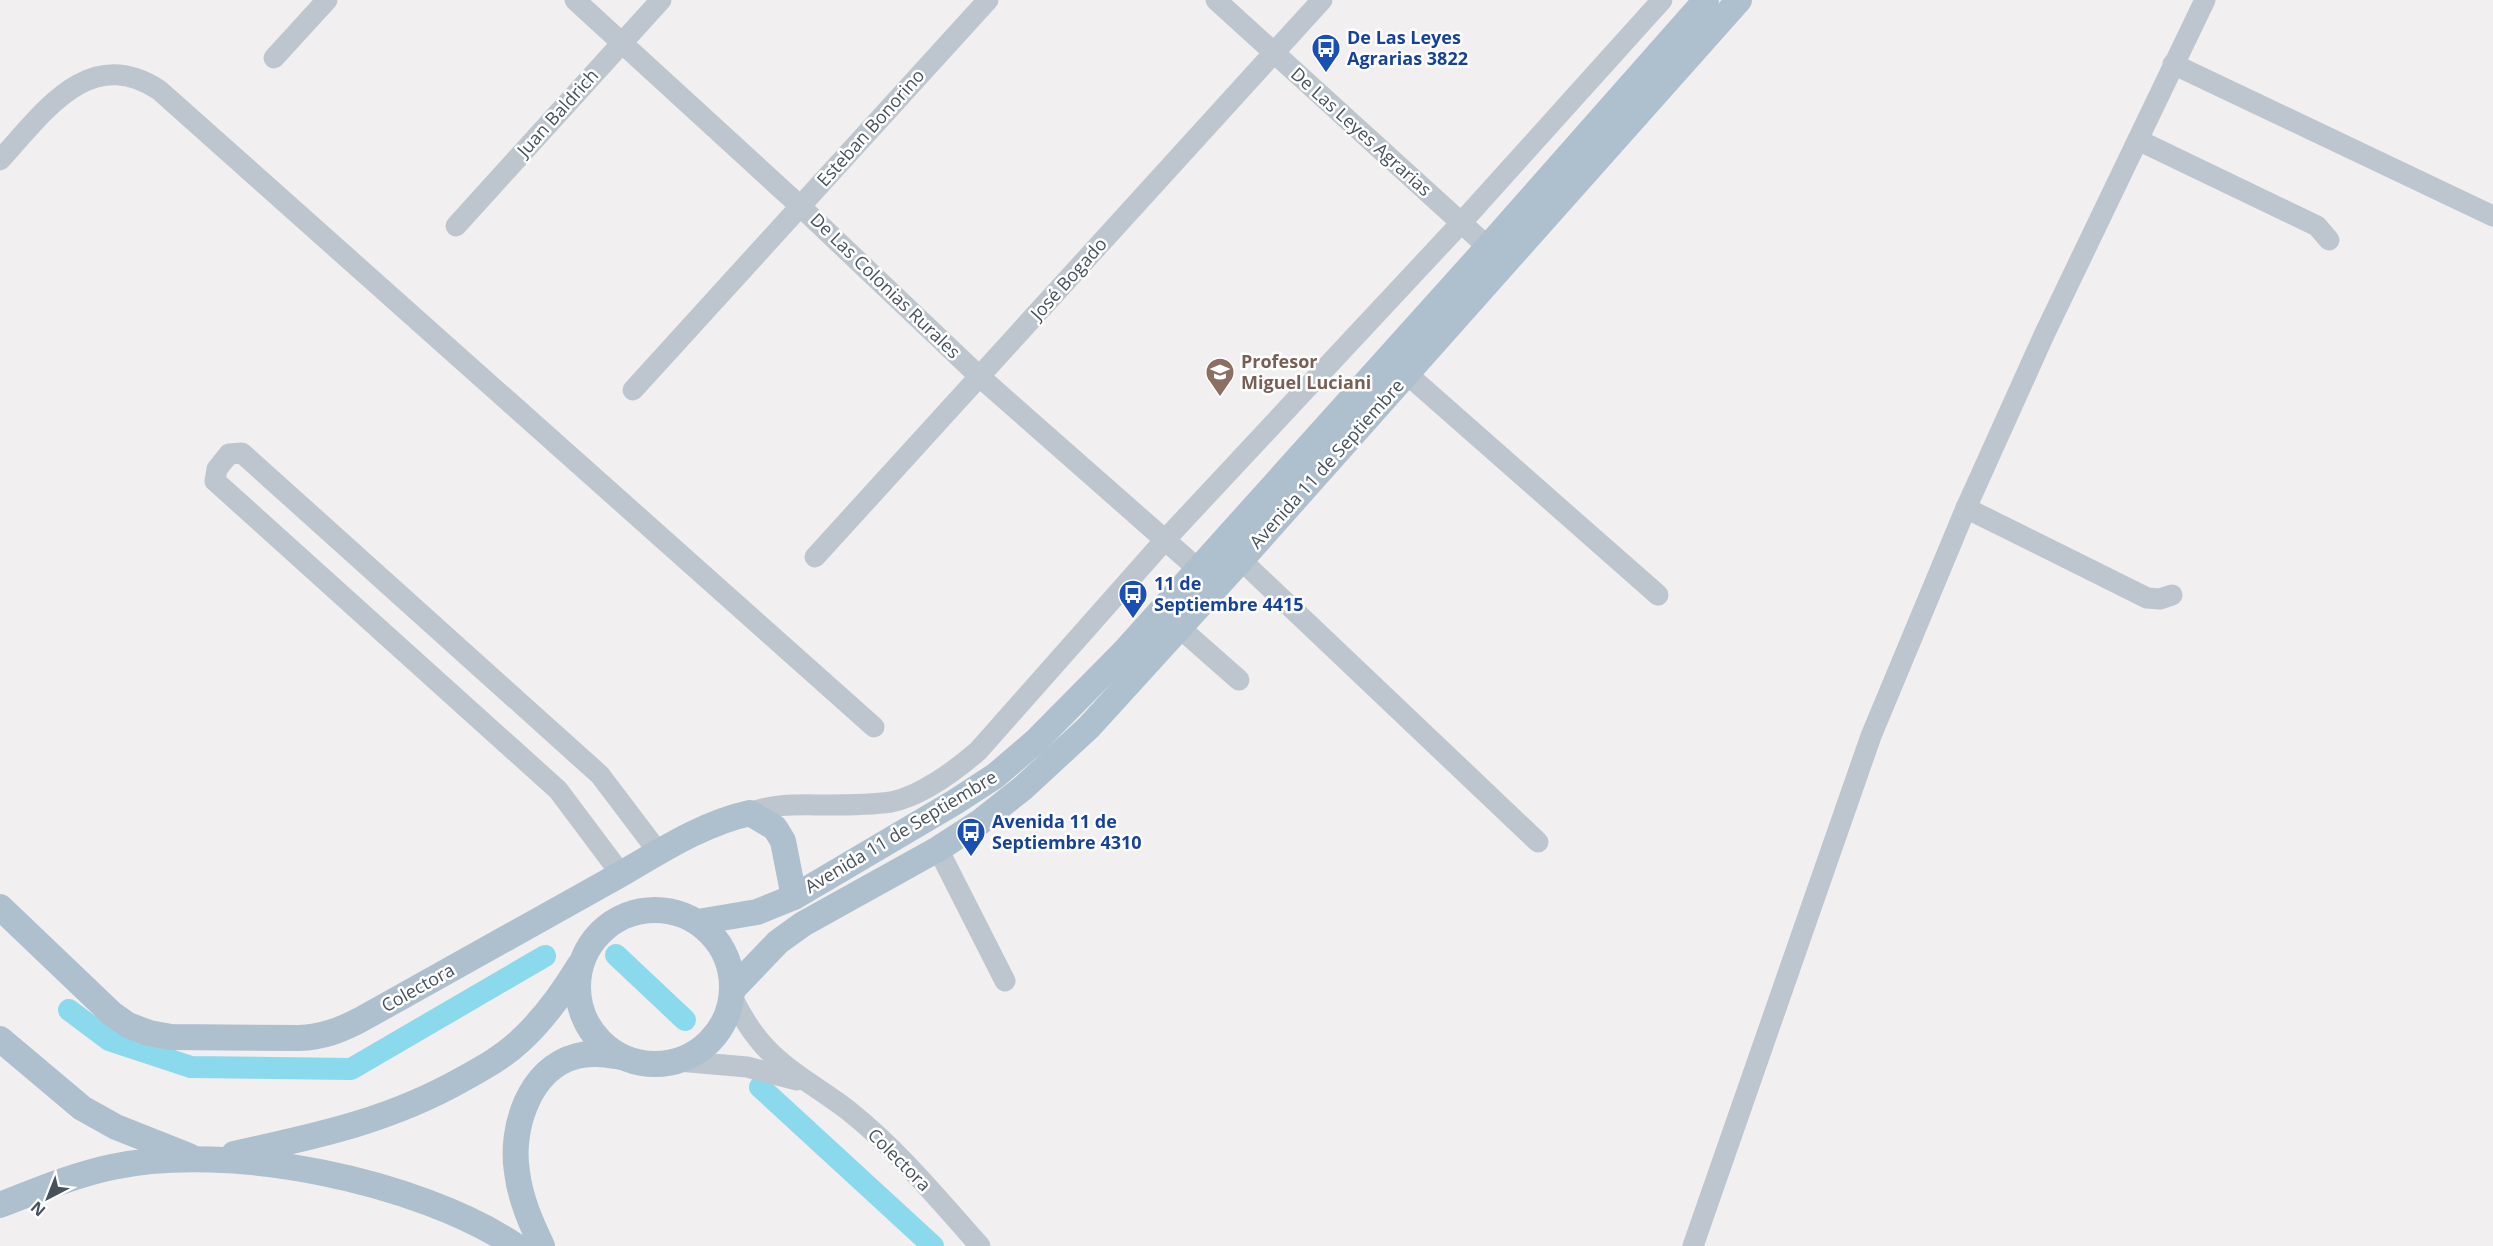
<svg xmlns="http://www.w3.org/2000/svg" width="2493" height="1246" font-family="'Open Sans',sans-serif">
	<style>
		.lines { fill: none; stroke-linecap: round; stroke-linejoin: round }
		.canal { stroke: #8ad9ec; stroke-width: 22 }
		.minor { stroke: #bdc6ce; stroke-width: 21 }
		.major { stroke: #aebfce; stroke-width: 26 }
		.labels { text-anchor: middle; stroke-width: 5; stroke-linejoin: round; paint-order: stroke }
		.transit-label { font-size: 18px; font-weight: bold; fill: #164399; stroke: #fff; text-anchor: start }
		.street-label { font-size: 18px; fill: #47525c; stroke: #fff }
		.education-label { font-size: 18px; font-weight: bold; fill: #785e54; stroke: #fff; text-anchor: start }
	</style>
	<rect width="100%" height="100%" fill="#f1efef"/>
	<g class="lines">
		<g class="canal">
			<path d="M616,955L685,1020"/>
			<path d="M69,1010L109,1040L191,1067L351,1069L545,956"/>
			<path d="M760,1087L933,1246"/>
		</g>
		<g class="minor">
			<path d="M575,0L800,206L980,377L1198,569"/>
			<path d="M1216,0L1500,258"/>
			<path d="M274,58L327,0"/>
			<path d="M2173,64L2493,216"/>
			<path d="M2138,140L2317,226L2329,240"/>
			<path d="M0,160C44,112 89,44 159,90L874,727"/>
			<path d="M456,226L661,0"/>
			<path d="M1407,374L1658,595"/>
			<path d="M633,390L988,0"/>
			<path d="M1966,508L2147,598L2160,599L2172,595"/>
			<path d="M815,557L1322,0"/>
			<path d="M1241,560L1538,842"/>
			<path d="M1180,628L1239,680"/>
			<path d="M750,813C775,803 800,805 827,805C848,805 870,805 891,802C921,796 956,770 978,751L1164,541L1461,223L1662,0"/>
			<path d="M938,849L1005,981"/>
			<path d="M621,874L558,790L215,481L217,469L229,454L242,453L600,775L659,853"/>
			<path d="M732,997C741,1015 751,1032 765,1047C789,1073 821,1089 849,1111C898,1150 939,1200 980,1246"/>
			<path d="M678,1061L747,1067L797,1080"/>
			<path d="M1693,1246L1871,736L1966,508L2044,335L2205,0"/>
		</g>
		<g class="major">
			<path d="M0,907L111,1013L128,1025L149,1033L171,1037L299,1038C322,1037 339,1031 360,1020C442,974 524,928 607,882C652,857 699,824 750,813L775,828L783,841L794,897"/>
			<circle cx="655" cy="987" r="77"/>
			<path d="M698,922L757,912L794,897L955,802L995,776L1036,741L1124,652L1488,247L1706,0"/>
			<path d="M733,989L778,942L803,924L938,849L980,822L1023,788L1089,727L1241,560L1739,0"/>
			<path d="M0,1039L82,1108L116,1127L189,1156"/>
			<path d="M234,1154C316,1136 389,1121 463,1079C483,1068 503,1057 520,1041C544,1019 562,994 579,966"/>
			<path d="M0,1205C36,1191 74,1175 112,1167C230,1142 416,1180 516,1246"/>
			<path d="M542,1246C531,1223 520,1198 517,1172C510,1129 529,1068 577,1056C592,1052 607,1055 622,1057"/>
		</g>
	</g>
	<defs>
		<g id="bus-pin" transform="scale(1.5)"><path d="M0 17L-7.5 6A9.5 9.5 0 1 1 7.5 6Z" fill="#1a4fb4" stroke="#fff"/><path d="M-5-6H5V4H4V6H2V4H-2V6H-4V4H-5ZM-3.5-4V0h7V-4ZM-3.5 1.2v1.5H-2V1.2ZM2 1.2v1.5H3.5V1.2Z" fill="#fff"/></g>
		<g id="school-pin" transform="scale(1.5)"><path d="M0 17L-7.5 6A9.5 9.5 0 1 1 7.5 6Z" fill="#8d6e63" stroke="#fff"/><path d="M0-5L7-2L0 1L-7-2ZM-4 1L0 2.5L4 1V4Q0 6-4 4Z" fill="#fff"/></g>
	</defs>
	<g fill-rule="evenodd">
		<use href="#bus-pin" x="1326" y="48"/>
		<use href="#school-pin" x="1220" y="372"/>
		<use href="#bus-pin" x="1133" y="594"/>
		<use href="#bus-pin" x="971" y="832"/>
	</g>
	<g class="labels">
		<g class="transit-label">
			<text x="1347" y="44">De Las Leyes<tspan x="1347" dy="21">Agrarias 3822</tspan></text>
			<text x="1154" y="590">11 de<tspan x="1154" dy="21">Septiembre 4415</tspan></text>
			<text x="992" y="828">Avenida 11 de<tspan x="992" dy="21">Septiembre 4310</tspan></text>
		</g>
		<g class="street-label">
			<text transform="translate(558 113) rotate(-48)" y="6">Juan Baldrich</text>
			<text transform="translate(871 128) rotate(-48)" y="6">Esteban Bonorino</text>
			<text transform="translate(1361 132) rotate(42)" y="6">De Las Leyes Agrarias</text>
			<text transform="translate(1069 279) rotate(-48)" y="6">José Bogado</text>
			<text transform="translate(885 286) rotate(44)" y="6">De Las Colonias Rurales</text>
			<text transform="translate(1327 464) rotate(-48)" y="6">Avenida 11 de Septiembre</text>
			<text transform="translate(901 832) rotate(-31)" y="6">Avenida 11 de Septiembre</text>
			<text transform="translate(418 988) rotate(-29)" y="6">Colectora</text>
			<text transform="translate(899 1160) rotate(45)" y="6">Colectora</text>
		</g>
		<g class="education-label">
			<text x="1241" y="368">Profesor<tspan x="1241" dy="21">Miguel Luciani</tspan></text>
		</g>
	</g>
	<g transform="translate(48 1198) rotate(222)" stroke="#ffffff" stroke-width="4.5" paint-order="stroke">
	<path d="M0-4.5L10 22L0 15L-10 22Z" fill="#47525c"/>
	<text y="-9" font-size="16" font-weight="bold" text-anchor="middle" fill="#47525c">N</text>
	</g>
</svg>
